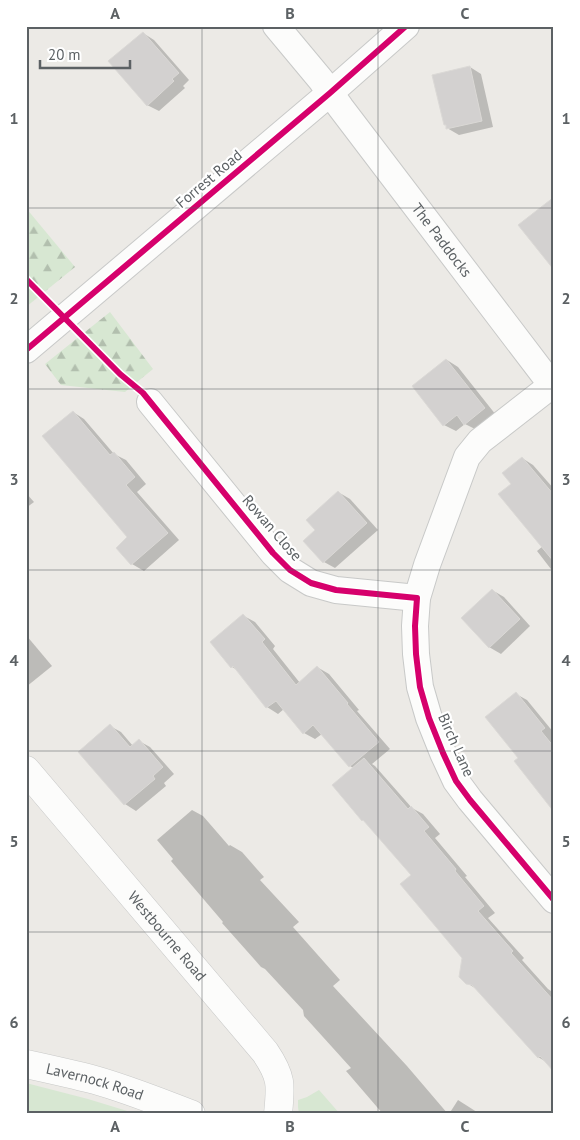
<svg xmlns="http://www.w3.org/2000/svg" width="580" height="1140" font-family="'PT Sans',sans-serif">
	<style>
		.green { fill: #d7e7d2 }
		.forest { fill: url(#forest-firs) }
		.shadow { fill: #0003 }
		.building { fill: #d3d1d0; stroke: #dbd9d6 }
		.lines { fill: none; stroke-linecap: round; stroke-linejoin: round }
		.minor-casing { stroke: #c8c9c8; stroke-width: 28 }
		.tertiary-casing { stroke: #c8c9c8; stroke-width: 29 }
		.secondary-casing { stroke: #c8c9c8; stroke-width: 29 }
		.minor { stroke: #fcfcfb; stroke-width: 26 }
		.tertiary { stroke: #fcfcfb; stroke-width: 28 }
		.secondary { stroke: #fcfcfb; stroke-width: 28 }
		.cycleway-casing { stroke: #fff; stroke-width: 9 }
		.cycleway { stroke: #d6006c; stroke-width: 6 }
		.grid { fill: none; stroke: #5c6164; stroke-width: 1; stroke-opacity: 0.55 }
		.labels { text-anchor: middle; stroke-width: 4.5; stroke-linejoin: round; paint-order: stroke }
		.street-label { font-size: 15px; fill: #5c6164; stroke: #fff }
		.neatline { fill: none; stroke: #5c6164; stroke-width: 2 }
		.grid-label { font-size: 16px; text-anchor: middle; font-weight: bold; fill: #5c6164 }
	</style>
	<defs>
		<pattern id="forest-firs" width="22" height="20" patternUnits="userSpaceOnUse" patternTransform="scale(1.25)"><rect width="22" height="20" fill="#d7e7d2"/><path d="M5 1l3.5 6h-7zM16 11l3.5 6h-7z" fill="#b2bfae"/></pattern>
	</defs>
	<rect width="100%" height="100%" fill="#eceae6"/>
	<g class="green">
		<path d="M26,1083L88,1099L137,1114H26Z"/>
		<path d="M319,1090L340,1114H299L298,1107V1100L307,1097Z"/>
	</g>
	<g class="forest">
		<path d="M26,208L75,267L26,307Z"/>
		<path d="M110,312L153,369L125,392L61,385L45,364Z"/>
	</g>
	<g class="shadow">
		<path d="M143,33L154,40L189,80L183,86L185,88L159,111L147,105Z"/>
		<path d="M470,67L481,74L493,127L459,135L447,128V126L445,124Z"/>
		<path d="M447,360L458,367L496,415L477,430L465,424L456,431L444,425Z"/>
		<path d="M73,412L84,419L114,454L126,460L146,484L137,492L179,540L144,571L132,564L118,548L129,537Z"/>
		<path d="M522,458L533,465L554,489V573L537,551L543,546L512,484Z"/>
		<path d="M338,492L350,499L378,530L335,568L324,562L317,530Z"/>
		<path d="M26,493L34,502L26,508Z"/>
		<path d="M492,590L504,597L530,626L501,654L489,647Z"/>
		<path d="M244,616L255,622L275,646L273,649L300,683L317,667L329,674L359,710L357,711L390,749L372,764L375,766L412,808L423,814L440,834L435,838L467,876L465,877L495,913L488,918L524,958L522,960L548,989L554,993V1070L548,1063L538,1057L478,990L467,983L463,958L413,875L367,823L363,820L353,768L350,766L322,734L315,739L304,733L284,709L278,714L267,707L239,671L232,667Z"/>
		<path d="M26,635L52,666L26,687Z"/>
		<path d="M516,694L527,700L554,733V736L552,738L554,740V810Z"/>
		<path d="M110,726L121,732L133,746L139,741L150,747L174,774L164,783L166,786L136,811L125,804L80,752Z"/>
		<path d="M192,810L203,816L229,846L230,845L242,852L264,877L260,880L299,922L293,927L340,980L333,986L407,1066L448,1114H383L346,1071L351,1068L304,1016L303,1010L265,969L261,967L222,923L223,922L171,861L173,859L157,840Z"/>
		<path d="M458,1100L480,1114H449Z"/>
	</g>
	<g class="building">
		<path d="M143,32L179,73L172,79L174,81L147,106L108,61Z"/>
		<path d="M470,66L482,121L446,129V125H444L432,75Z"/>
		<path d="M554,197V270L518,225Z"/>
		<path d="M446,359L485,408L464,425L457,415L443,426L412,386Z"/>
		<path d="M73,411L110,455L114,452L135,477L126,485L168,533L131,565L116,548L127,537L42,436Z"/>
		<path d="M522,457L554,495V562L498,494L511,484L502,473Z"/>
		<path d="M338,491L367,523L323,563L303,541L315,530L306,520Z"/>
		<path d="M492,589L520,619L489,648L461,618Z"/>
		<path d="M243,614L265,639L262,642L296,685L317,666L348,703L347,704L379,742L349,767L313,725L303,734L276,701L266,708L233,666L231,668L210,642Z"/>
		<path d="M516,692L545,728L541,731L554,747V812L514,761L518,758L485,717Z"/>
		<path d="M110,724L130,747L139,739L163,767L153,776L155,779L124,805L78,752Z"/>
		<path d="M364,758L408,809L411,806L429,827L424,831L456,869L455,871L484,906L478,911L513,951L511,953L554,1001V1072L540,1056L538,1058L472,985L466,984L459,977L462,958L400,884L411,875L363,820L362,821L332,785Z"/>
	</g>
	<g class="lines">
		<g class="minor-casing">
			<g id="minor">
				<path id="s1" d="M276,26L321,80L341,108L554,388"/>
				<path d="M26,350L330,93L406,26"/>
				<path d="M552,385L480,441L467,457L427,565L417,598L415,626L416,654L420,687L429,718L443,753L456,781L470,800L554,900"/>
				<path d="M150,402L273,553L290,570L311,583L336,590L417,598"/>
			</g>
		</g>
		<g class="tertiary-casing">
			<g id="tertiary">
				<path id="s2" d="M26,770L265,1052C282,1077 281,1085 278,1114"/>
			</g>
		</g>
		<g class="secondary-casing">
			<g id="secondary">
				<path id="s3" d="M26,1064C49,1069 72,1074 95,1080C127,1089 159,1102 191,1114"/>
			</g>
		</g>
		<use href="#minor" class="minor"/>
		<use href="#tertiary" class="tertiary"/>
		<use href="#secondary" class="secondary"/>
		<g class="cycleway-casing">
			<g id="cycleway">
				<path d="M26,279L120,374L143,393L273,553L290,570L311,583L336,590L417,598L415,626L416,654L420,687L429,718L443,753L456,781L470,800L554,900"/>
				<path d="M26,350L330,93L406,26"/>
			</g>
		</g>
		<use href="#cycleway" class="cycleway"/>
	</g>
	<path class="grid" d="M202,26V1114M378,26V1114M26,208H554M26,389H554M26,570H554M26,751H554M26,932H554"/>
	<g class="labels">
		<g class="street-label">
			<text transform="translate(209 179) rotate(-40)" y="5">Forrest Road</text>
			<text dy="5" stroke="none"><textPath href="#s1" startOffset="271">The Paddocks</textPath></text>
			<text transform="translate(272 528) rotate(49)" y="5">Rowan Close</text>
			<text transform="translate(456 745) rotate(66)" y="5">Birch Lane</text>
			<text dy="5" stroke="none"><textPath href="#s2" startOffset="218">Westbourne Road</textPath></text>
			<text dy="5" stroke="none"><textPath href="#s3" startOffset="71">Lavernock Road</textPath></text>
		</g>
	</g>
	<rect width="580" height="1140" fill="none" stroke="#ffffff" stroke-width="55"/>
	<path d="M40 60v8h90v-8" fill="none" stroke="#5c6164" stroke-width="2.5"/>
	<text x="48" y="60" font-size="15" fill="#5c6164" stroke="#ffffff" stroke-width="4" paint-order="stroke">20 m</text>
	<rect x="28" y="28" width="524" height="1084" class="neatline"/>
	<g class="grid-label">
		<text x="115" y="19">A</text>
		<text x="290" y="19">B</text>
		<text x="465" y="19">C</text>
		<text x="14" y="124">1</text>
		<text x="566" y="124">1</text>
		<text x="14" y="304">2</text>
		<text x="566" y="304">2</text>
		<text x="14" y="485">3</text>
		<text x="566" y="485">3</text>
		<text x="14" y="666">4</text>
		<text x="566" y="666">4</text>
		<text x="14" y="847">5</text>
		<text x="566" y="847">5</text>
		<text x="14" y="1028">6</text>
		<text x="566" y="1028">6</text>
		<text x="115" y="1132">A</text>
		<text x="290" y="1132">B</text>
		<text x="465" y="1132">C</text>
	</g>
</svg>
